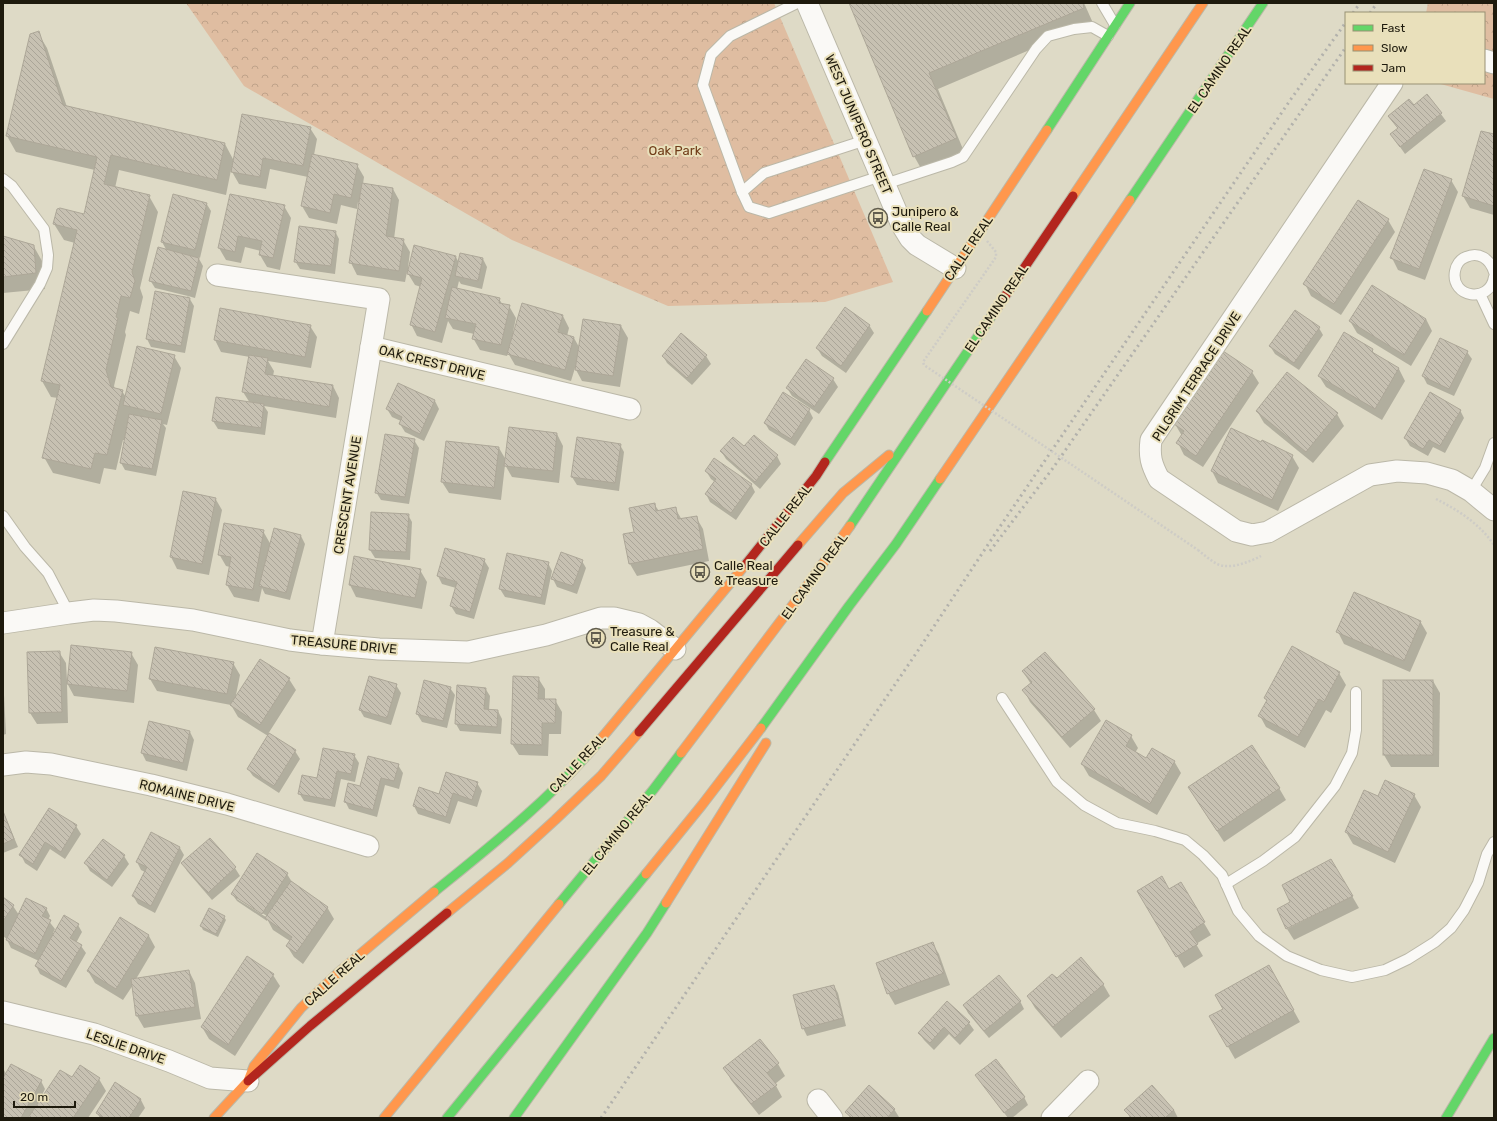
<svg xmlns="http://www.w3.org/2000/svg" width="1497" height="1121" font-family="Rubik,sans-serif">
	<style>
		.forest { fill: url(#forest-crowns) }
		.shadow { fill: #0003; fill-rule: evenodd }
		.building { fill: url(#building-back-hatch); stroke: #ada798 }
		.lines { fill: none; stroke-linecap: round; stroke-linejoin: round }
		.lane-casing { stroke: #bbb8a8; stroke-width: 12 }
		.street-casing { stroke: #bbb8a8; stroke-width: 23 }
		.fast-casing { stroke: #bbb8a8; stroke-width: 11 }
		.slow-casing { stroke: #bbb8a8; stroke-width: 11 }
		.jam-casing { stroke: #bbb8a8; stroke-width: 11 }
		.path { stroke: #ceccc6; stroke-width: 2.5; stroke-dasharray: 2 2; stroke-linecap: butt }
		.lane { stroke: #faf9f6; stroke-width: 10 }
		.street { stroke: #faf9f6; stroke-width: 21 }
		.fast { stroke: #63d668; stroke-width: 9 }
		.slow { stroke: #ff974d; stroke-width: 9 }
		.jam { stroke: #b3261e; stroke-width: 9 }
		.rail { stroke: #b2b1ac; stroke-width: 3; stroke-dasharray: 2 4; stroke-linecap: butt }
		.path-bridge { stroke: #ceccc6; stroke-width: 2.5; stroke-dasharray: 2 2; stroke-linecap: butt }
		.labels { text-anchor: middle; stroke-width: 4; stroke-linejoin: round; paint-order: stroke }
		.street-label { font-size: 13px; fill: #1e1a0d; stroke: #e9e0bb }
		.park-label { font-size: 13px; fill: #703c18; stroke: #e9e0bb }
		.poi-label { font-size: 13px; fill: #1e1a0d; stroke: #e9e0bb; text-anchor: start }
	</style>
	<defs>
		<pattern id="forest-crowns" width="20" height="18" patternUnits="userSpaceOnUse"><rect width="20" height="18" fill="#dfbda1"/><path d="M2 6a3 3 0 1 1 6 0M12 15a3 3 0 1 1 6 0" fill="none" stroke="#bfa289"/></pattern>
		<pattern id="building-back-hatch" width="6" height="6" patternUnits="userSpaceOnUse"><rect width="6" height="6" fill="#c7c1b2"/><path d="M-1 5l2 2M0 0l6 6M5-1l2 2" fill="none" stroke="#aaa598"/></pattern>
	</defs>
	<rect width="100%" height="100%" fill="#dedac6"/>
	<g class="forest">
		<path d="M186,3H774L893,282L825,302L668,306L512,240L244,86Z"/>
		<path d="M1428,3H1494V99L1437,83H1484V13H1426Z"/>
	</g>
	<g class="shadow">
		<path d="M851,3H1084L1093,23L938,89L965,154L923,172L914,156Z"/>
		<path d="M38,33L47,48L67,107L225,144L234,161L310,128L317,139L314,155L357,165L364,177L363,184L393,189L399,200L394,239L403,240L410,252L408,268L456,257L459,263L483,259L487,267L482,289L461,284L459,281L457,289L499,299L503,305L509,306L516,318L513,332L563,316L569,328L567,336L574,338L579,347L621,326L628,338L620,387L582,381L575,368L571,381L515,365L508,353L507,356L480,350L473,338L474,334L453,329L448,321L442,343L417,336L411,324L421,287L415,285L407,272L405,282L357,275L351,263L360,203L358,202L357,209L341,205L337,224L309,218L302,206L308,177L270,169L266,189L239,184L231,170L226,195L119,170L115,188L149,196L158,212L140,288L143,297L139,314L130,311L125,332L126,335L114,386L115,389L122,391L126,397L174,356L181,368L167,425L163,424L166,428L156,476L125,470L121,463L125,440H123L116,470L104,468L100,484L53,473L44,457L58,398L51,397L42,381L75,243L64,240L54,224L84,215L95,170L16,152L7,136Z"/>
		<path d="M1427,95L1446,121L1405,154L1391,134L1398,129L1389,116L1413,106Z"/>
		<path d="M1494,135V215L1470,208L1463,196Z"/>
		<path d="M1451,180L1458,192L1425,280L1398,270L1392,258Z"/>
		<path d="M231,195L284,206L291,218L280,270L267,267L260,255L261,251L245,247L241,263L226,260L219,248Z"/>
		<path d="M206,203L211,211L200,258L198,257L203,266L195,298L188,296L194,306L185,353L151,347L147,339L188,296L155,288L150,280L167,251L162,242Z"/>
		<path d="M1388,220L1395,232L1341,315L1311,296L1305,284Z"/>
		<path d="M335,231L339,239L335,274L300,269L295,261Z"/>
		<path d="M3,237L33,245L42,261L45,289L3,293Z"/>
		<path d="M220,309L310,326L317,337L311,368L268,361L274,371L273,376L333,386L339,398L336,418L264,406L268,412L265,435L218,429L213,421L250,403L243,392L250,357L221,352L215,340Z"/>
		<path d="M1426,319L1432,331L1411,366L1357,333L1350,321Z"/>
		<path d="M869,325L874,333L846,373L822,356L817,348Z"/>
		<path d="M1319,328L1323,335L1299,370L1275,354L1270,346Z"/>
		<path d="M1372,350L1375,355L1399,369L1405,381L1382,420L1326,387L1319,376Z"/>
		<path d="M1467,352L1472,359L1454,396L1427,384L1423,376Z"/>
		<path d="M663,356H706L711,364L692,385L667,363Z"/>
		<path d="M807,361L833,379L838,387L819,414L792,396L787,388Z"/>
		<path d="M1252,372L1259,383L1203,467L1184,455L1178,443L1182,436L1175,424Z"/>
		<path d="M399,384L435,401L439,409L424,441L405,432L400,424L401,421L392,417L387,409Z"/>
		<path d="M809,410L813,418L795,446L769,430L765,423Z"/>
		<path d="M1460,410L1464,418L1445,453L1433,447L1428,456L1410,446L1405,438Z"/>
		<path d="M1257,411L1337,414L1344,426L1313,463L1264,423Z"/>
		<path d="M557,434L563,446L559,483L512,477L505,465L501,500L449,493L442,482L447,442L499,448L506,460Z"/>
		<path d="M578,439L620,445L624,452L619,491L577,485L572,477Z"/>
		<path d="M414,440L419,448L409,504L381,500L376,492Z"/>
		<path d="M1261,443L1292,456L1299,468L1278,511L1218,483L1212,471Z"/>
		<path d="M744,448L777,456L781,464L760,489L726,459L721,451Z"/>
		<path d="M706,471L751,484L755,492L736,520L710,502L706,494L715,482L711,479Z"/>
		<path d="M215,498L222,510L209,575L177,569L171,557Z"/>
		<path d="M654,504L659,511L675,508L682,520L696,517L703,529L709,561L637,576L630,564L624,535L635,533Z"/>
		<path d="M408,515L412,522L410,560L375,558L370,550Z"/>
		<path d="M263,531L271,545L301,536L305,544L290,600L265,594L262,588L259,602L234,597L227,585L230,567L226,566L219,554Z"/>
		<path d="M484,560L489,568L474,619L456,614L451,606L456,588L442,584L438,576Z"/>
		<path d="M582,561L586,568L577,594L557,587L553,579Z"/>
		<path d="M548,563L552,571L545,605L505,597L500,589Z"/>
		<path d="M420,570L427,582L422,609L356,597L350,585Z"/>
		<path d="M1420,621L1427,633L1410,672L1344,644L1338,632Z"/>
		<path d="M59,652L66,663L67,680H68L131,653L138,665L134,703L74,696L67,683L68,723L37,724L30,713Z"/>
		<path d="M233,663L240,675L235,700L289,679L296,690L268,734L295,751L300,759L279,793L253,776L248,769L268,736L238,717L231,705L157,691L150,679Z"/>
		<path d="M1023,672L1094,710L1101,721L1070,748L1030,702L1024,690L1031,684Z"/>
		<path d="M1339,673L1346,685L1331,713L1326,710L1305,748L1266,727L1260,716L1267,702L1265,698Z"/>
		<path d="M3,675L6,734L3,735Z"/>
		<path d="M538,678L545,689V700H555L562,712L561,734H549L548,756L519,755L512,744Z"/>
		<path d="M1384,681H1433L1440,693L1439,767H1391L1384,755Z"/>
		<path d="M396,685L401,693L391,725L364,717L360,710Z"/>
		<path d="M450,688L455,695L447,728L422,722L417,714Z"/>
		<path d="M485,688L490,696L489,710L498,711L502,719L501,734L460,731L456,724Z"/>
		<path d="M150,722L190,732L194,740L187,771L146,761L142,753Z"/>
		<path d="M1131,736L1138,748L1135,753L1147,759L1174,761L1181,773L1157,815L1089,776L1082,764Z"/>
		<path d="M354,755L359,763L355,782L341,779L335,807L304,801L299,793Z"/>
		<path d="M398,765L403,773L399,789L385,785L377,817L349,809L345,801L361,788Z"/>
		<path d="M477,783L482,791L477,807L458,801L450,824L418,814L414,806L420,788L440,795Z"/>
		<path d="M1279,788L1286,800L1224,842L1196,799Z"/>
		<path d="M1414,795L1421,807L1395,863L1353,844L1346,832L1378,797Z"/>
		<path d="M49,809L76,826L81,834L65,859L50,849L37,871L25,863L21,855Z"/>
		<path d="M3,811L18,847L3,853Z"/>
		<path d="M151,833L180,848L184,855L155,913L138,904L133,896L145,872L141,870L137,862Z"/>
		<path d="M210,839L235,868L240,876L212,900L187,871L183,864Z"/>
		<path d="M124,856L129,864L112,887L90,871L86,864Z"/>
		<path d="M287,874L292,882L327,907L334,919L303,964L294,957L287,946L290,941L273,930L267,919V921L237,901L232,894ZM237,897L267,916L266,917L237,899Z"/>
		<path d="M1181,884L1211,935L1196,944L1203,956L1184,968L1139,891H1169Z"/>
		<path d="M1352,896L1359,908L1294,940L1287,929Z"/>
		<path d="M3,898L13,906L19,915L46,908L50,916L48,920L55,929L53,933L54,934L78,925L82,932L76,943L81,946L86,953L66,988L40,974L36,966L39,961L11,948L7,940V939L3,936Z"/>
		<path d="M224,917L226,920L218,937L203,930L201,926Z"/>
		<path d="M120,918L149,936L155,947L136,979L189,971L195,983L201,1019L144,1028L137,1016L133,985L123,1000L95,983L88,971Z"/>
		<path d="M932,943L939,954L950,985L895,1005L888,993Z"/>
		<path d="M1269,966L1300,1022L1235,1059L1211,1017L1224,1009Z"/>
		<path d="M273,975L280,986L235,1056L209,1039L202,1027Z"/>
		<path d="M1056,980L1103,984L1110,996L1061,1038L1035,1008L1028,996Z"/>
		<path d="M834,986L838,993L846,1026L807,1036L803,1028Z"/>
		<path d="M1020,1001L1024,1009L989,1038L968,1013L964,1005Z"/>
		<path d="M947,1002L969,1023L974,1030L960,1045L949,1034L934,1050L924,1040L919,1033Z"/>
		<path d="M760,1040L778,1064L785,1076L775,1084L782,1097L759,1115L731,1080L725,1068Z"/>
		<path d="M3,1068L6,1074L41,1081L45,1089L38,1103L39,1104L72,1079H99L106,1091L88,1118H3Z"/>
		<path d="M976,1075L1024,1097L1028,1105L1012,1118H1008Z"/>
		<path d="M116,1084L141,1100L145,1108L138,1118H100L97,1113Z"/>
		<path d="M894,1109L899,1117L898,1118H850L847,1112Z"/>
		<path d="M1126,1110H1174L1178,1118H1130Z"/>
	</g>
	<g class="building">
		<path d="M849,3H1083L1084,8L929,73L957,138L913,157Z"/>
		<path d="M39,31L63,105L225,143L217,180L111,155L104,184L150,195L132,272L135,281L130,298L121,296L116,317L118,318L106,370L111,387L123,390L107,455L95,453L91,469L42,458L60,385L41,381L77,230L53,224L57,209L60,208L84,214L97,157L6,136L30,34Z"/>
		<path d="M1427,94L1442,113L1400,147L1390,134L1398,128L1388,116L1409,99L1414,105Z"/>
		<path d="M242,114L311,127L303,166L263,158L260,177L231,172Z"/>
		<path d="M1481,131L1494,134V206L1462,196Z"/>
		<path d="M312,154L358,164L351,198L334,194L330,213L301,206Z"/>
		<path d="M1424,169L1452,179L1419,269L1390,258Z"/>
		<path d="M362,183L393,188L386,236L404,239L399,271L349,263Z"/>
		<path d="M173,194L207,203L195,250L161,242Z"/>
		<path d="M230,194L285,205L273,258L259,255L262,241L238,236L235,252L218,248Z"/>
		<path d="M1358,200L1389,219L1334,304L1303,284Z"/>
		<path d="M299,226L336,231L331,266L294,262Z"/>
		<path d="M3,236L34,245L36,273L3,277Z"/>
		<path d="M414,245L456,256L435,332L410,325L422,278L407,274Z"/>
		<path d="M158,247L199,258L191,291L149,281Z"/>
		<path d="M460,253L483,258L478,281L455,276Z"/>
		<path d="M1372,285L1426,319L1404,355L1349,321Z"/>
		<path d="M452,287L500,298L499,303L510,305L501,345L472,339L476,324L445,318Z"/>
		<path d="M155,291L190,298L181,346L146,339Z"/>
		<path d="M522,303L563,315L558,332L574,337L565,370L507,354Z"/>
		<path d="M845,307L870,325L841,366L816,348Z"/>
		<path d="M220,308L311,325L305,357L214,340Z"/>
		<path d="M1295,310L1320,327L1294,363L1269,346Z"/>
		<path d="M583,319L621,325L613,376L575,370Z"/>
		<path d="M1344,332L1373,349L1372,352L1399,368L1375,409L1318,376Z"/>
		<path d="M681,333L707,355L687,378L662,356Z"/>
		<path d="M1440,338L1468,351L1449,389L1422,376Z"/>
		<path d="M137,346L175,355L161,414L123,405Z"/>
		<path d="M1223,351L1253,371L1196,456L1176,443L1184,431L1174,424Z"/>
		<path d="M249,355L268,358L265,374L333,385L329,407L242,392Z"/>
		<path d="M806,359L834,378L814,407L786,388Z"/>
		<path d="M1287,372L1338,413L1306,452L1256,411Z"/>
		<path d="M398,383L435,400L420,434L399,424L402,417L386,409Z"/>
		<path d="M783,392L810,409L791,439L764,423Z"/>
		<path d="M1430,392L1461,410L1440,446L1429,440L1423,449L1404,438Z"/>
		<path d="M216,397L264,404L261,428L212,421Z"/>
		<path d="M129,414L162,420L152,469L120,463Z"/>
		<path d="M509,427L557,433L553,471L504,466Z"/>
		<path d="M1231,428L1261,442L1262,440L1293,455L1272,500L1211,471Z"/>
		<path d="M385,434L415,439L405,497L375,493Z"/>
		<path d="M754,435L778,455L755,482L720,451L733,437L744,446Z"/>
		<path d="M577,437L621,444L615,483L571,477Z"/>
		<path d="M446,441L499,447L494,488L441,482Z"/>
		<path d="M714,458L752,484L731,513L705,494L716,479L705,471Z"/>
		<path d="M183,491L216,498L202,564L170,557Z"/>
		<path d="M655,503L656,511L676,507L678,519L697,516L703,549L629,564L623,534L634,532L629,508Z"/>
		<path d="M371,512L409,514L406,552L369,550Z"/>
		<path d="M224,523L264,530L253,590L226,585L231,557L218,555Z"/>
		<path d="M274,528L301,535L286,593L259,586Z"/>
		<path d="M445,548L485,559L470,612L450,606L457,582L437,576Z"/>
		<path d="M561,552L583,560L573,586L551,579Z"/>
		<path d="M507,553L549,562L541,598L499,589Z"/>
		<path d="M354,556L421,569L415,598L349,585Z"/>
		<path d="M1354,592L1421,621L1404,661L1336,632Z"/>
		<path d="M71,645L132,652L127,691L67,684Z"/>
		<path d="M1292,646L1340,672L1324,702L1319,699L1298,737L1258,716L1267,700L1264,698Z"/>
		<path d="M155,647L234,662L227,694L149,679Z"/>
		<path d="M60,651L62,712L29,713L27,652Z"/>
		<path d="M1045,652L1095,709L1062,737L1022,690L1032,682L1022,671Z"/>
		<path d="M260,659L290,678L260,725L230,705Z"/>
		<path d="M369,676L397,684L387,718L359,710Z"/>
		<path d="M513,676L539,677L538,699H556L555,723H542V745L511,744Z"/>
		<path d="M424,680L451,687L443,721L416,714Z"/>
		<rect x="1383" y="680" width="50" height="75"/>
		<path d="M457,685L486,688L484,709L498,710L497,727L455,724Z"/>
		<path d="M1106,720L1132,735L1126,746L1146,758L1152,748L1175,761L1150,804L1081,764Z"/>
		<path d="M149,721L190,731L183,763L141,753Z"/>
		<path d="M269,733L296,750L274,786L247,769Z"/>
		<path d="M1252,745L1280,788L1217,831L1188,787Z"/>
		<path d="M323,748L355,754L351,774L337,771L331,800L298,794L302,775L317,778Z"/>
		<path d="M368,756L399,764L394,781L381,778L373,810L344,802L348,783L360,786Z"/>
		<path d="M446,772L478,782L472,800L453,793L446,817L413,806L419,787L439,794Z"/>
		<path d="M1385,780L1415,794L1388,852L1345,832L1364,790L1378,796Z"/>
		<path d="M49,808L77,825L61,852L45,842L33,864L19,855Z"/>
		<path d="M3,811L14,839L3,844Z"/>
		<path d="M151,832L180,847L151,906L132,896L147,867L136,862Z"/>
		<path d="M210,838L236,867L208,893L181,863Z"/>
		<path d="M103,839L125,855L107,880L84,863Z"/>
		<path d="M257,853L288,873L262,914L231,894Z"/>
		<path d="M1331,859L1353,896L1286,929L1277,909L1290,902L1282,885Z"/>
		<path d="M1162,876L1169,889L1181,882L1205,922L1190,932L1198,944L1176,957L1137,891Z"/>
		<path d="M291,881L328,907L296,953L286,946L292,937L265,918Z"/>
		<path d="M3,897L14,905L3,921Z"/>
		<path d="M26,898L47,908L42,916L51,920L35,954L6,940Z"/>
		<path d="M209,908L225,916L216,934L200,926Z"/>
		<path d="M64,915L79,924L70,938L82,945L61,981L35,966Z"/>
		<path d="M120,917L149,935L116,989L87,971Z"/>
		<path d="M933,942L944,973L887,994L876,963Z"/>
		<path d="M247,956L274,974L228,1045L201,1027Z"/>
		<path d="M1081,957L1104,984L1053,1027L1027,996L1052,974L1057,978Z"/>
		<path d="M1269,965L1294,1010L1227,1047L1209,1016L1223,1009L1215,995Z"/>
		<path d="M189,970L195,1007L136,1016L131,979Z"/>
		<path d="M999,975L1021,1001L984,1031L963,1005Z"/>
		<path d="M834,985L843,1018L802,1029L793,995Z"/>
		<path d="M947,1001L970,1022L955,1038L944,1027L930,1043L918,1033Z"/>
		<path d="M760,1039L779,1063L767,1073L777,1085L751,1104L723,1068Z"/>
		<path d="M996,1059L1025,1097L1004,1113L975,1075Z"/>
		<path d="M11,1064L42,1080L21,1118H3V1078Z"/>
		<path d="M80,1065L100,1078L73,1118H28L60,1070L72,1077Z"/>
		<path d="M115,1082L141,1099L129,1118H104L96,1113Z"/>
		<path d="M869,1085L895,1109L887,1118H852L845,1112Z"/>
		<path d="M1152,1085L1174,1110L1165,1118H1132L1124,1110Z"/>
	</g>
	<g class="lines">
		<g class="lane-casing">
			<g id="lane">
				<path d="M1102,3L1115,25"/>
				<path d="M866,140L764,173L742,192L749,207L769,213L881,176"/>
				<path d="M3,179L12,186L44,229L48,255L47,268L40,284L3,344"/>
				<path d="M885,184L952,162L963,157L1036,49L1048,36L1074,29L1092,27L1108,36"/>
				<path d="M742,192L703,85L711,55L730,36L797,3"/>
				<path d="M1494,272C1490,259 1479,251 1466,257C1460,259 1456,265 1455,271C1450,298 1490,304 1494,277"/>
				<path d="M1480,294L1494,324"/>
				<path d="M1471,491L1485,468L1494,443"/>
				<path d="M3,516L25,547L48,573L69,613"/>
				<path d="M1002,698L1057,782L1084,805L1117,823L1155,831L1185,840L1203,855L1222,875L1238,911L1259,936L1287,956L1321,970L1352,977L1385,970L1408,959L1435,942L1451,928L1464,910L1478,883L1487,854L1494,842"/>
				<path d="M1226,884L1263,861L1295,837L1335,786L1352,753L1356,730V692"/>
			</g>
		</g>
		<g class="street-casing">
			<g id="street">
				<path d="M807,3L902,225L910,238L917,245L955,268"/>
				<path d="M1484,60L1494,63"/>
				<path d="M1392,83L1151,440C1149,456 1151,464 1159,479L1236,531L1252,535L1268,532L1370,475L1397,471L1427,473L1452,480L1471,491L1494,510"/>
				<path d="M217,275L379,299L322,644"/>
				<path d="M371,347L630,409"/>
				<path d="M3,623L69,613L94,610L116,611L193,620L290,640L322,644L379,649L468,652L546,635L601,618H614L639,624L650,630L675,649"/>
				<path d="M3,765L26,762L51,764L151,785L227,804L368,846"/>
				<path d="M3,1012L94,1034L169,1061L210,1078L248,1081"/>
				<path d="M818,1100L832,1118"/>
				<path d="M1052,1118L1088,1081"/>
			</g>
		</g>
		<g class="fast-casing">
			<g id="fast">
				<path d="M1047,130L1130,3"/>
				<path d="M1130,200L1263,3"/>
				<path d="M825,462L927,311"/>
				<path d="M850,526L997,308"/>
				<path d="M761,728L849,606L896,544L940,479"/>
				<path d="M434,892C492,845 552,798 600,740"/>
				<path d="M559,904L653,790L681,753"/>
				<path d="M447,1118L646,874"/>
				<path d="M514,1118L647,933L666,903"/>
				<path d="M1446,1118L1494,1038"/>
			</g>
		</g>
		<g class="slow-casing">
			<g id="slow">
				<path d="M1073,196L1203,3"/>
				<path d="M927,311L1047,130"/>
				<path d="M940,479L1130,200"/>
				<path d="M798,545L843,493L889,455"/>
				<path d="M600,740L746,564"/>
				<path d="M681,753L798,598L850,526"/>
				<path d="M646,874L702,805L761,728"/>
				<path d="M666,903L766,743"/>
				<path d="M447,913L508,863L555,820L601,776L639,732"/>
				<path d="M214,1118L248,1081L254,1066L301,1008L338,973L434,892"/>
				<path d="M384,1118L559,904"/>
			</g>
		</g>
		<g class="jam-casing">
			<g id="jam">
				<path d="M997,308L1073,196"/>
				<path d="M746,564L816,476L825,462"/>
				<path d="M639,732L798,545"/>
				<path d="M248,1081L310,1026L447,913"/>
			</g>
		</g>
		<g class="path">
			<path d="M1436,499C1458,510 1480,524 1494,545"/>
			<path d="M1198,550C1204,555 1210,560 1217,564C1230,570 1249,562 1261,556"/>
		</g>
		<use href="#lane" class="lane"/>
		<use href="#street" class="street"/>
		<use href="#fast" class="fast"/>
		<use href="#slow" class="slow"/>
		<use href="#jam" class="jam"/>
		<g class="rail">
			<path d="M1353,13L1360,3"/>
			<path d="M1370,13L1377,3"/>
			<path d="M990,551L1053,468L1346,47"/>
			<path d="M601,1118L917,652L997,531L1291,99L1346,22"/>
		</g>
		<path class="path-bridge" d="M987,241L996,252V257L923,362L924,365L1198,550"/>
	</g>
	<defs>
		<g id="bus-ring" transform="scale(1)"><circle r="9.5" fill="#e9e0bb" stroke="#615d4e" stroke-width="1.5"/><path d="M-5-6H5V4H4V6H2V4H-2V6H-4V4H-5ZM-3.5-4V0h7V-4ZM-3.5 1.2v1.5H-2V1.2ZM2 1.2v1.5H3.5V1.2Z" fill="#615d4e"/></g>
	</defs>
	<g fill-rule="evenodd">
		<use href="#bus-ring" x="878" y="218"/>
		<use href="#bus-ring" x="700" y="572"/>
		<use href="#bus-ring" x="596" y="638"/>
	</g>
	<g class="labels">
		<g class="street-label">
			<text transform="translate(1219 69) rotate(-56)" y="5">EL CAMINO REAL</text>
			<text transform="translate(859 124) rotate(67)" y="5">WEST JUNIPERO STREET</text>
			<text transform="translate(968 248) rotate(-56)" y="5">CALLE REAL</text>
			<text transform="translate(996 308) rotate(-56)" y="5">EL CAMINO REAL</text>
			<text transform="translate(432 362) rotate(14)" y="5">OAK CREST DRIVE</text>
			<text transform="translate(1196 376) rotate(-57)" y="5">PILGRIM TERRACE DRIVE</text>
			<text transform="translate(347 495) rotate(-81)" y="5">CRESCENT AVENUE</text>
			<text transform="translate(785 515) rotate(-52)" y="5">CALLE REAL</text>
			<text transform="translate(814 576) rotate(-54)" y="5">EL CAMINO REAL</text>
			<text transform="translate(344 644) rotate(5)" y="5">TREASURE DRIVE</text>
			<text transform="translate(577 763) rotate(-47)" y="5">CALLE REAL</text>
			<text transform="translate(187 795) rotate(14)" y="5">ROMAINE DRIVE</text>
			<text transform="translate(617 833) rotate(-51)" y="5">EL CAMINO REAL</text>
			<text transform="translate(334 978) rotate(-42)" y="5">CALLE REAL</text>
			<text transform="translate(126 1046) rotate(19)" y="5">LESLIE DRIVE</text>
		</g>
		<g class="park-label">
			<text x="675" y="155">Oak Park</text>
		</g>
		<g class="poi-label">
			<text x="892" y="216">Junipero &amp;<tspan x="892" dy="15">Calle Real</tspan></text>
			<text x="714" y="570">Calle Real<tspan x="714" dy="15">&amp; Treasure</tspan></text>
			<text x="610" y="636">Treasure &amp;<tspan x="610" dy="15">Calle Real</tspan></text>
		</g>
	</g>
	<rect width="1497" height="1121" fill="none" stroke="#1e1a0d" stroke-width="8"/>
	<rect x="1345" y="12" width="140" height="72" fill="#e9e0bb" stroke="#989175"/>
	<rect x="1353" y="25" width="20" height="6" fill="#63d668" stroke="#989175"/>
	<text x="1381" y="32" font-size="12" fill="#1e1a0d">Fast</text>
	<rect x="1353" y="45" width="20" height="6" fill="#ff974d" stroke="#989175"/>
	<text x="1381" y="52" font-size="12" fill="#1e1a0d">Slow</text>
	<rect x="1353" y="65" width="20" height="6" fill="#b3261e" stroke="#989175"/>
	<text x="1381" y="72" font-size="12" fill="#1e1a0d">Jam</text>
	<path d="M14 1101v6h61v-6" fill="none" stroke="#1e1a0d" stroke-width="2"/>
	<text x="20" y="1101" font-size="12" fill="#1e1a0d" stroke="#e9e0bb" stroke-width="3" paint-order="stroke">20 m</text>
</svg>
